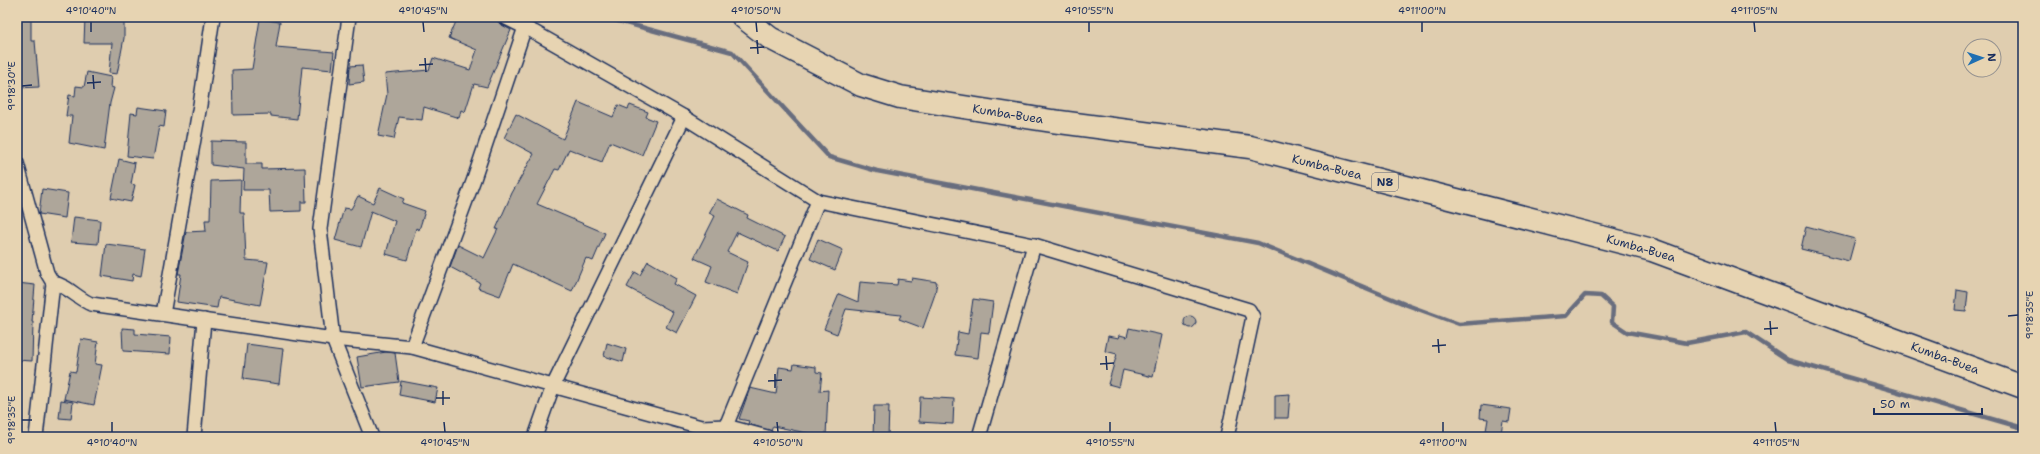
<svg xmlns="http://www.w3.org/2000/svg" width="2040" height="454" font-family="'Shantell Sans',sans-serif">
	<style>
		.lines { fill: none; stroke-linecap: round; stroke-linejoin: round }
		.stream { stroke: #686d7e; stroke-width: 4.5 }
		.building { fill: #aea69a; stroke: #1b2f5e }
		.minor-casing { stroke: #1b2f5e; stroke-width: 16 }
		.trunk-casing { stroke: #1b2f5e; stroke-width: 25 }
		.minor { stroke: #e7d4b2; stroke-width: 13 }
		.trunk { stroke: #e7d4b2; stroke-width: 22 }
		.ticks { fill: none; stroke: #1b2f5e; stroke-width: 1.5 }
		.labels { text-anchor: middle; stroke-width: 3.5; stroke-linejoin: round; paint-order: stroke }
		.shield { fill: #e7d4b2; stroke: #586077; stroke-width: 1 }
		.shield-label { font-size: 11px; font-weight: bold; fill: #1b2f5e }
		.street-label { font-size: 12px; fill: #1b2f5e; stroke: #e7d4b2 }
		.neatline { fill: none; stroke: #1b2f5e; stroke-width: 1.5 }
		.ticks-label { font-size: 10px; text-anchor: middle; fill: #1b2f5e }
	</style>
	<rect width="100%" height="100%" fill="#dfcdaf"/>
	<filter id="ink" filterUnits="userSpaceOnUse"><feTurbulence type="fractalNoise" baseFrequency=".025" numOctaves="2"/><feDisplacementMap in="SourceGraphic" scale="8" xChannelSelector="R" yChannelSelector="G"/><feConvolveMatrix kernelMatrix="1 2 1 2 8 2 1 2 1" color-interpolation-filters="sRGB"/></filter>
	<g filter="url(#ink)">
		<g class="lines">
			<path class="stream" d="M604,17L732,52L829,157L877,171L1258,243L1407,305L1459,324L1566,316L1585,295L1601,296L1613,307L1612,322L1627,332L1687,343L1746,332L1788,360L2023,428"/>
		</g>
		<g class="building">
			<path d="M17,17H31V41H35L39,87L17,88Z"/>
			<path d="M85,17H124V38L117,74L109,73L112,43H84Z"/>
			<path d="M458,17H496L500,24L511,30L487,87L474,84L465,112L461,110L459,118L424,107L422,120L399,117L394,139L378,136L387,94L385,74L429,70L433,58L470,70L477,50L449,38Z"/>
			<path d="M260,19L280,22L276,47L334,52L332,70L302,67L297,119L271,116V114L233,115L232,70L252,69Z"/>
			<path d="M362,65L364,82L349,84L350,66Z"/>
			<path d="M87,72L111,77L110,87L114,88L110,103L104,150L69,143L72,116H66L69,95L75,96L76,86L84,87Z"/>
			<path d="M578,102L613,117L618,105L628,109L630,105L648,112L646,117L656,121L642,155L610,142L602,162L569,149L559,170L555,169L537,204L605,233L593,261L586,258L572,291L513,264L500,296L478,288L480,283L450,267L458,245L484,258L498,229H496L512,193L534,154L504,138L516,114L563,139Z"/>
			<path d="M138,107L166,111L164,127L159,126L153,159L127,156L131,113L137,114Z"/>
			<path d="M211,141L246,142V164H262V169L305,168L306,202H301V211L270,212L269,190H243L244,169L211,165Z"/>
			<path d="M119,159L135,163L131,184L135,185L131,202L111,198Z"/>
			<path d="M241,180L240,213H244L246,260L268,262L260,305L219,297L217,308L177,302L181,274H178L186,232L206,231L205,220H210L211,181Z"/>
			<path d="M380,188L404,199L402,203L425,211L419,230L416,228L407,260L386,254L395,221L371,211L361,247L335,240L344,208L351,209L358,196L373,203Z"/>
			<path d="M42,189L68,193L65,218L39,214Z"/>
			<path d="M717,199L748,215L747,218L785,237L778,251L737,232L727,252L748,262L737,294L706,282L712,266L694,258L715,216L709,213Z"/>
			<path d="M74,217L100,220L98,244L71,242Z"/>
			<path d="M1806,226L1855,239L1849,261L1801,249Z"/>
			<path d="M818,239L843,250L835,270L810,259Z"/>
			<path d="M106,244L145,249L141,276L133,274L132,281L102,276Z"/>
			<path d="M648,261L677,278L674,284L696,296L677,333L666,327L673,312L627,287L635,272L640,275Z"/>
			<path d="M912,278L937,282L935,294L923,328L899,319L901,315L846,309L837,334L824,329L839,294L858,302L860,282L897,285L898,279L911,281Z"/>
			<path d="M17,283L35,285L32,322H33L32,361L17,360Z"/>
			<path d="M1957,290L1968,292L1966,311L1955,310Z"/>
			<path d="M973,299L993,302L989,333L981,332L978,358L955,355L958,332L968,334Z"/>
			<circle cx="1190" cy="322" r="6"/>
			<path d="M122,328L135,329V334L171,337L170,354L123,351Z"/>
			<path d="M1129,328L1162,335L1153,377L1123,370L1119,387L1108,384L1117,354L1105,351L1108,336L1119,338L1120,335L1127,337Z"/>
			<path d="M81,339L98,342L95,364L102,365L94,405L64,399L70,371L76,372Z"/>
			<path d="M607,343L626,349L623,362L604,356Z"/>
			<path d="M247,344L283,349L279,384L243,379Z"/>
			<path d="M386,352L395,353L399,382L362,387L357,357Z"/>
			<path d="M794,364L816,367V372L822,373L820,391L828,390L826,437L773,426L771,431L748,424L749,421L739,419L750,388L776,394L779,367L793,369Z"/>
			<path d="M401,381L438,388L435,402L399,395Z"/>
			<path d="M1290,394L1288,418H1275V395Z"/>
			<path d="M920,397L954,399L953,424L919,422Z"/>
			<path d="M61,400L73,402L71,419L59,418Z"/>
			<path d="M1481,405L1511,409L1509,422L1503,421L1501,433L1486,431L1488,419L1480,418Z"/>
			<path d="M874,406H889L888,437H873Z"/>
		</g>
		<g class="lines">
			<g class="minor-casing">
				<g id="minor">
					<path d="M349,17L320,229L333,339L372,437"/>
					<path d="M504,17L534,32L684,117L818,201L1034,245L1249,310L1253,317L1227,437"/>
					<path d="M17,163L47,273L53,283L36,437"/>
					<path d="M53,283C67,285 78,299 91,304L333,339L412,347L701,427L726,426L767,437"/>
					<path d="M163,314L200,105L213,17"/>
					<path d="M412,347L474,179L525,27"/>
					<path d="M726,426L818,201"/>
					<path d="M194,437L204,320"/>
					<path d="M535,437L553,386L684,117"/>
					<path d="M979,437L1034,245"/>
				</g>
			</g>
			<g class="trunk-casing">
				<path id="trunk" d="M743,17L770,38L861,85L900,97L1052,121L1250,147L1652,250L2023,387"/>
			</g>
			<use href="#minor" class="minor"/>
			<use href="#trunk" class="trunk"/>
		</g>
	</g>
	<path class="ticks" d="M91,22V32M423,22L424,32M756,22L757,32M1089,22V32M1422,22V32M1754,22L1755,32M757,40L758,54M750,48L764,47M425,58L426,72M419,65L433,64M93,75L94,89M87,83L101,82M22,86L32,85M2008,316L2018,315M1770,321L1771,335M1764,329L1778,328M1438,339L1439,353M1432,346L1446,345M1106,356L1107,370M1100,364L1114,363M775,374V388M768,381L782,380M443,391V405M436,398H450M22,420H32M112,422V432M444,422L445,432M777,422L778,432M1110,422V432M1443,422V432M1775,422L1776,432"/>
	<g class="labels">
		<rect class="shield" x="1372" y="173" width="26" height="18" rx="3"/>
		<g class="shield-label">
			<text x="1385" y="186">N8</text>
		</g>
		<g class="street-label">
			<text transform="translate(1008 114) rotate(9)" y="4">Kumba-Buea</text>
			<text transform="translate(1327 167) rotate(14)" y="4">Kumba-Buea</text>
			<text transform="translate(1641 248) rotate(16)" y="4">Kumba-Buea</text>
			<text transform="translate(1945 358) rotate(20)" y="4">Kumba-Buea</text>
		</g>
	</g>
	<rect width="2040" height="454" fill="none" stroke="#e7d4b2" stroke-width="44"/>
	<g transform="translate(1982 58) rotate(87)"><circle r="19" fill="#e7d4b2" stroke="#959290"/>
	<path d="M0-3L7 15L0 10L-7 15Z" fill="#1f6fb2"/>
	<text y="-6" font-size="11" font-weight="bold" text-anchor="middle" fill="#1b2f5e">N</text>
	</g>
	<path d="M1874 408v6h108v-6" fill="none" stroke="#1b2f5e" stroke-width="2"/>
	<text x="1880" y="408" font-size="12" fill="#1b2f5e" stroke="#e7d4b2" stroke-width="3" paint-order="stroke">50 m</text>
	<rect x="22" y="22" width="1996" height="410" class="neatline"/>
	<g class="ticks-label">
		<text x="91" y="14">4°10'40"N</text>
		<text x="423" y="14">4°10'45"N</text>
		<text x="756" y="14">4°10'50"N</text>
		<text x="1089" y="14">4°10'55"N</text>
		<text x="1422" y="14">4°11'00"N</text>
		<text x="1754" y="14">4°11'05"N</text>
		<text transform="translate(11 86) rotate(-90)" y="4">9°18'30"E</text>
		<text transform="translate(2029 315) rotate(-90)" y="4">9°18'35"E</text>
		<text transform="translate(11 420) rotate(-90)" y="4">9°18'35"E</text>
		<text x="112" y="446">4°10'40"N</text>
		<text x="445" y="446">4°10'45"N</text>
		<text x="778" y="446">4°10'50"N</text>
		<text x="1110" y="446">4°10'55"N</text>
		<text x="1443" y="446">4°11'00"N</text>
		<text x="1776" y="446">4°11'05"N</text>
	</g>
</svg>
